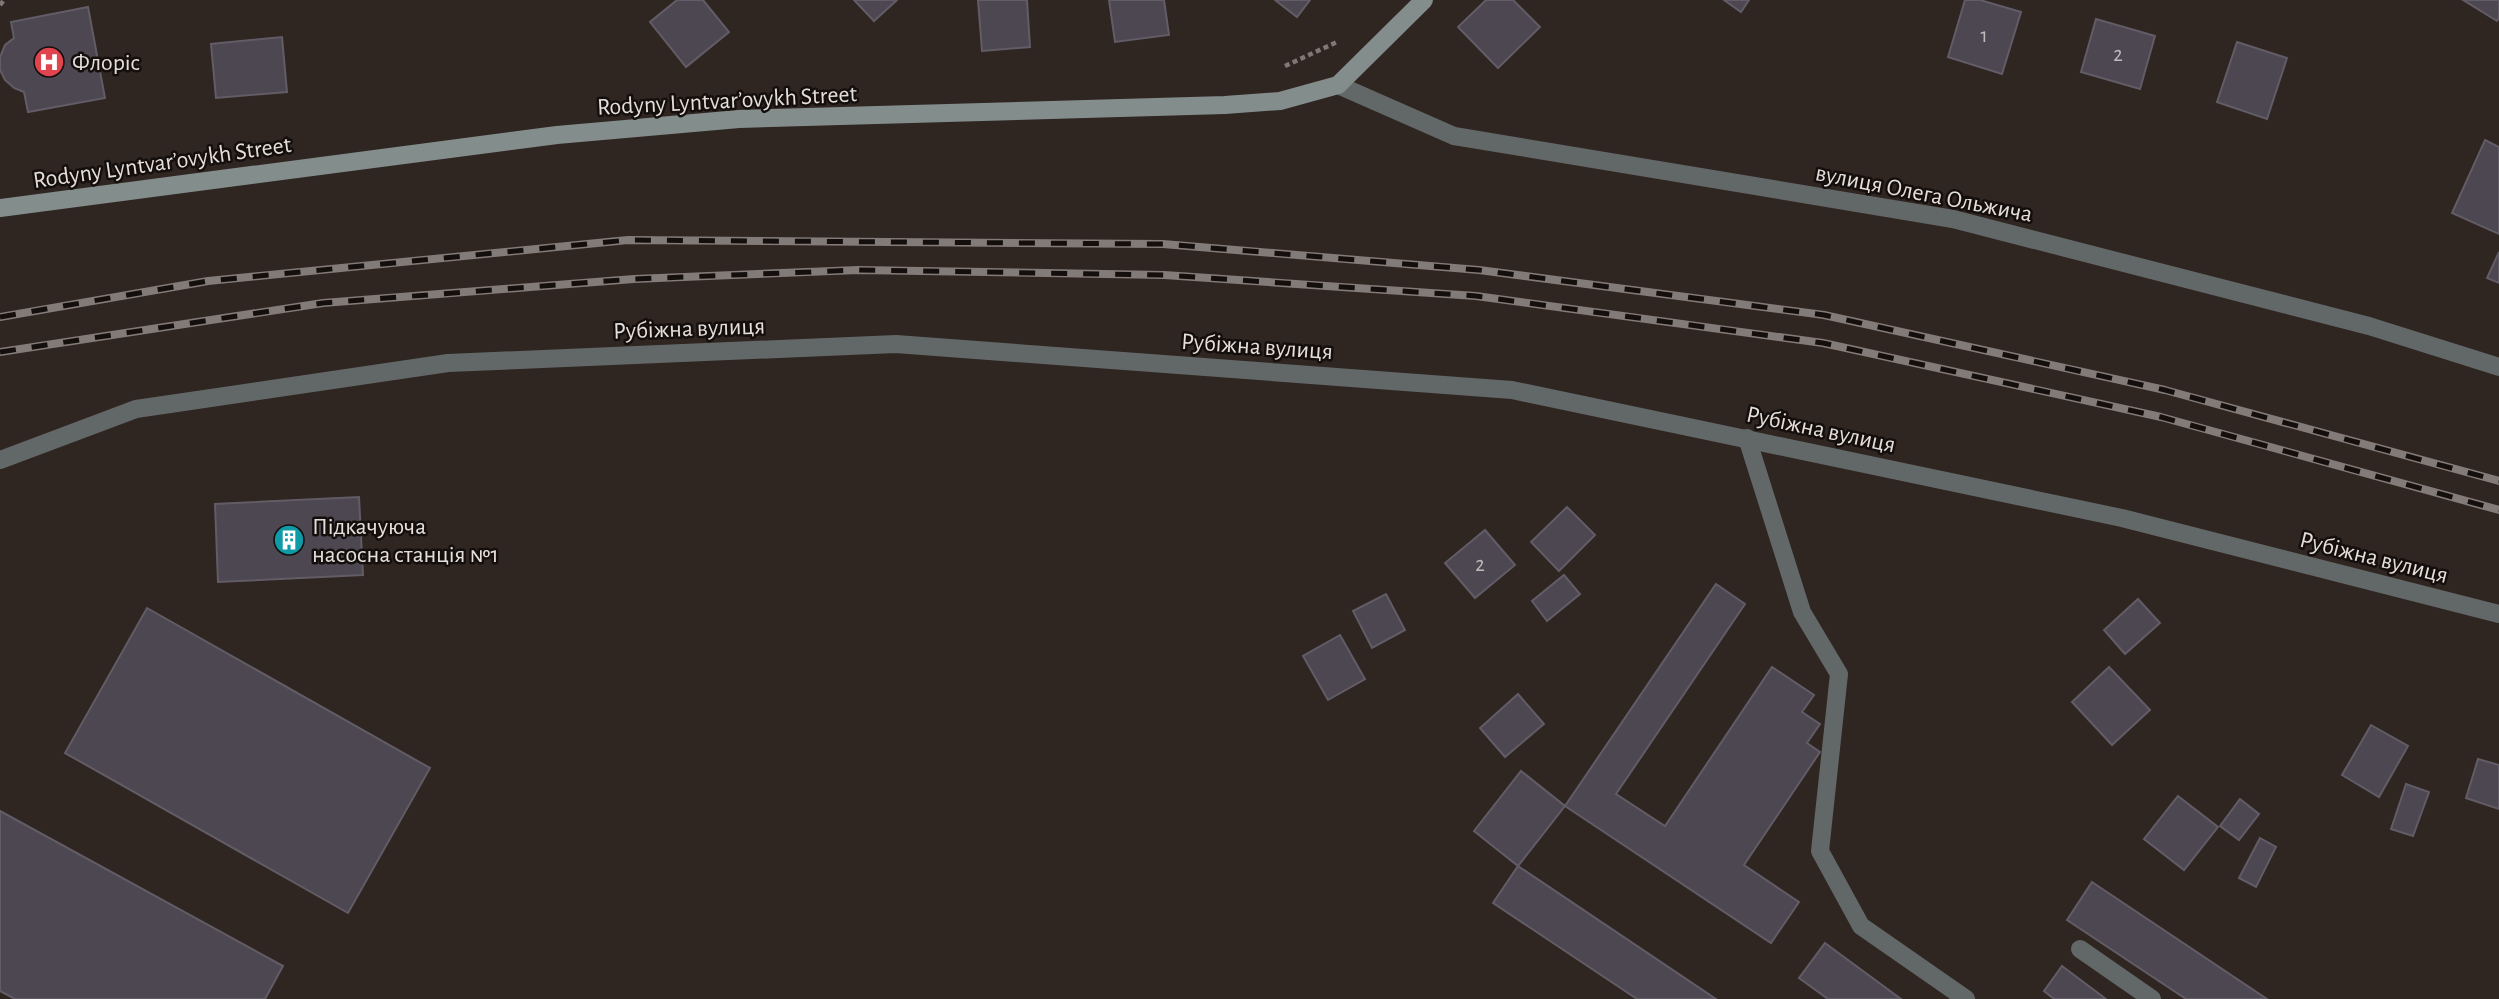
<svg xmlns="http://www.w3.org/2000/svg" width="2499" height="999" font-family="'Alegreya Sans',sans-serif">
	<style>
		.building { fill: #4c4750; stroke: #615c66; stroke-width: 2 }
		.lines { fill: none; stroke-linecap: round; stroke-linejoin: round }
		.path { stroke: #807874; stroke-width: 4.5; stroke-dasharray: 5 3.5; stroke-linecap: butt }
		.service { stroke: #626868; stroke-width: 18 }
		.minor { stroke: #626868; stroke-width: 18 }
		.secondary { stroke: #838d8c; stroke-width: 18 }
		.rail-casing { stroke: #837b78; stroke-width: 8 }
		.rail { stroke: #140f0d; stroke-width: 5; stroke-dasharray: 16; stroke-linecap: butt }
		.labels { text-anchor: middle; stroke-width: 5; stroke-linejoin: round; paint-order: stroke }
		.number-label { font-size: 21px; fill: #bfb9b9 }
		.poi-label { font-size: 24px; fill: #e5dfdc; stroke: #140f0d; text-anchor: start }
		.street-label { font-size: 24px; fill: #e5dfdc; stroke: #140f0d }
	</style>
	<rect width="100%" height="100%" fill="#2f2521"/>
	<g class="building">
		<path d="M677,0H703L729,32L686,67L650,22Z"/>
		<path d="M854,0H897L874,21Z"/>
		<path d="M978,0H1027L1030,47L982,51Z"/>
		<path d="M1109,0H1164L1169,35L1115,42Z"/>
		<path d="M1275,0H1310L1297,17Z"/>
		<path d="M1486,0H1513L1540,27L1498,68L1458,27Z"/>
		<path d="M1724,0H1749L1741,12Z"/>
		<path d="M1965,0H1980L2021,12L2002,74L1948,57Z"/>
		<path d="M2463,0H2499V18L2497,21Z"/>
		<path d="M88,7L105,98L28,112L24,92L14,88L5,80L0,70V57L5,45L14,38L11,22Z"/>
		<path d="M2096,19L2155,36L2140,89L2081,72Z"/>
		<path d="M282,37L287,92L216,98L211,44Z"/>
		<path d="M2237,42L2287,58L2267,119L2217,102Z"/>
		<path d="M2485,140L2499,147V234L2452,213Z"/>
		<path d="M2499,252V283L2487,278Z"/>
		<path d="M359,497L363,575L218,582L215,504Z"/>
		<path d="M1567,507L1595,535L1559,571L1531,542Z"/>
		<path d="M1485,530L1515,565L1475,598L1445,563Z"/>
		<path d="M1564,575L1580,594L1547,621L1532,601Z"/>
		<path d="M1716,584L1745,604L1616,794L1665,826L1772,667L1814,695L1802,712L1820,724L1807,743L1820,752L1744,865L1799,902L1771,943L1565,806Z"/>
		<path d="M1386,594L1405,630L1372,648L1353,611Z"/>
		<path d="M2138,599L2160,623L2125,654L2104,630Z"/>
		<path d="M147,608L430,768L348,913L65,753Z"/>
		<path d="M1340,635L1365,679L1328,700L1303,656Z"/>
		<path d="M2109,667L2150,710L2112,745L2072,702Z"/>
		<path d="M1518,694L1544,724L1505,757L1480,728Z"/>
		<path d="M2371,725L2408,746L2379,797L2342,775Z"/>
		<path d="M2478,759L2499,765V809L2466,798Z"/>
		<path d="M1521,771L1565,806L1518,866L1474,831Z"/>
		<path d="M2406,784L2429,792L2413,836L2391,829Z"/>
		<path d="M2178,796L2218,827L2184,870L2144,839Z"/>
		<path d="M2240,799L2259,814L2239,840L2220,826Z"/>
		<path d="M0,811L283,966L265,999H15L0,991Z"/>
		<path d="M2260,838L2276,847L2256,887L2239,878Z"/>
		<path d="M1518,866L1716,999H1637L1493,903Z"/>
		<path d="M2092,882L2267,999H2186L2067,920Z"/>
		<path d="M1825,943L1901,999H1828L1799,978Z"/>
		<path d="M2062,966L2106,999H2054L2044,991Z"/>
	</g>
	<g class="lines">
		<g class="path">
			<path d="M0,5L4,0"/>
			<path d="M1285,66L1337,42"/>
		</g>
		<g class="service">
			<path d="M1747,438L1802,612L1839,674L1820,851L1861,926L1966,999"/>
			<path d="M2080,949L2152,999"/>
		</g>
		<g class="minor">
			<path d="M1338,85L1454,136L1953,219L2369,326L2499,367"/>
			<path d="M0,460L136,409L448,363L896,344L1512,390L2122,518L2499,614"/>
		</g>
		<path class="secondary" d="M0,208L557,135L739,119L1225,105L1280,101L1338,85L1424,0"/>
		<g class="rail-casing">
			<g id="rail">
				<path d="M0,317L208,281L628,240L1163,244L1479,270L1824,315L2165,390L2499,481"/>
				<path d="M0,352L323,303L634,279L858,270L1164,275L1476,296L1823,343L2161,417L2499,510"/>
			</g>
		</g>
		<use href="#rail" class="rail"/>
	</g>
	<defs>
		<g id="hospital-disc" transform="scale(1.575)"><circle r="9.5" fill="#e0444e" stroke="#140f0d"/><path d="M-5-5h3v3.5h4V-5h3V5h-3V1.5h-4V5h-3Z" fill="#fff"/></g>
		<g id="building-disc" transform="scale(1.575)"><circle r="9.5" fill="#0f9aa8" stroke="#140f0d"/><path d="M-4-6H4V6H1V3H-1V6H-4ZM-2.5-4.3h1.7v1.8h-1.7ZM.8-4.3h1.7v1.8H.8ZM-2.5-1h1.7V.8h-1.7ZM.8-1h1.7V.8H.8Z" fill="#fff"/></g>
	</defs>
	<g fill-rule="evenodd">
		<use href="#hospital-disc" x="49" y="62"/>
		<use href="#building-disc" x="289" y="540"/>
	</g>
	<g class="labels">
		<g class="number-label">
			<text x="1984" y="42">1</text>
			<text x="2118" y="61">2</text>
			<text x="1480" y="571">2</text>
		</g>
		<g class="poi-label">
			<text x="72" y="70">Флоріс</text>
			<text x="312" y="534">Підкачуюча<tspan x="312" dy="28">насосна станція №1</tspan></text>
		</g>
		<g class="street-label">
			<text transform="translate(727 100) rotate(-3)" y="8">Rodyny Lyntvar’ovykh Street</text>
			<text transform="translate(162 162) rotate(-8)" y="8">Rodyny Lyntvar’ovykh Street</text>
			<text transform="translate(1924 193) rotate(11)" y="8">вулиця Олега Ольжича</text>
			<text transform="translate(689 328) rotate(-2)" y="8">Рубіжна вулиця</text>
			<text transform="translate(1257 346) rotate(4)" y="8">Рубіжна вулиця</text>
			<text transform="translate(1821 429) rotate(12)" y="8">Рубіжна вулиця</text>
			<text transform="translate(2374 557) rotate(14)" y="8">Рубіжна вулиця</text>
		</g>
	</g>
</svg>
